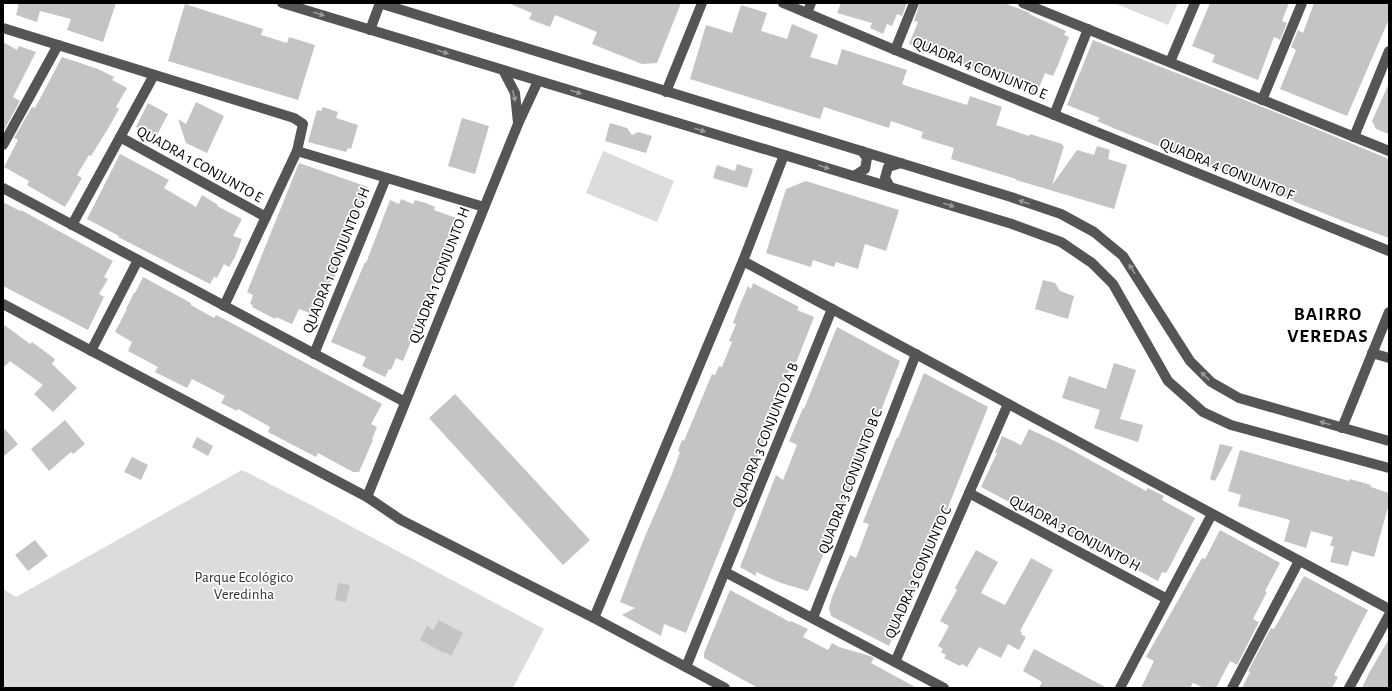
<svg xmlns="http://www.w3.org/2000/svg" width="1392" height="691" font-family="'Alegreya Sans',sans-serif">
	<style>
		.green { fill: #dcdcdc }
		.building { fill: #c4c4c4 }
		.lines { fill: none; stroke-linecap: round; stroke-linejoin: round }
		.minor { stroke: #555; stroke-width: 10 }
		.oneway { fill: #999 }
		.labels { text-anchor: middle; stroke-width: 3.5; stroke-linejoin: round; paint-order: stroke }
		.street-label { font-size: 15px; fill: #000; stroke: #fff }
		.park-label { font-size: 15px; fill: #333; stroke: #fff }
		.district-label { font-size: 19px; font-weight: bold; letter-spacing: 1px; fill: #000; stroke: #fff }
	</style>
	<rect width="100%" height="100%" fill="#fff"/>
	<g class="green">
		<path d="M1114,3H1178L1168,25Z"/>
		<path d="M603,151L674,181L657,222L586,193Z"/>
		<path d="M242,470L311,505L544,629L513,688H3V589L16,597Z"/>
	</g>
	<g class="building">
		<path d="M19,3H116L103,42L67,30L71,19L40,11L37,22L16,15Z"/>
		<path d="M508,3H681L657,63L642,64L592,44L597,32L555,15L550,27L529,19L532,13Z"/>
		<path d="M841,3H907L902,16L897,14L892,26L887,24L883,34L870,28L872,23L837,13Z"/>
		<path d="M920,3H1004L1030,13L1029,14L1066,31L1064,35L1069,37L1058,65L1053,76L1045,73L1036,95L909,44L918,22L914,21Z"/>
		<path d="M1210,3H1289L1282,21L1287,23L1280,40L1274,37L1258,80L1212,62L1215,55L1192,46Z"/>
		<path d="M1314,3H1389V19L1347,116L1280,89L1296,50L1291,47L1298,30L1303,33Z"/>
		<path d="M185,4L263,29L261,35L287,43L289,37L315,45L298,100L168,61Z"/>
		<path d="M741,5L767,13L761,31L787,39L792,24L818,35L810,57L837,65L842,49L907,70L902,84L907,86L967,105L970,96L1002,107L996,125L1029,136L1030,134L1062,144V146H1064L1052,185L1077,150L1094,155L1097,146L1110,150L1108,159L1127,165L1114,209L1016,180V179L951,159L954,148L921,138L923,132L891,121L889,128L824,107L820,119L690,79L706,25L732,33Z"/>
		<path d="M1093,40L1285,116L1389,159V238L1343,221L1293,201V200L1118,130L1097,121L1100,118L1067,105Z"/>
		<path d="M3,42L17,50L19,46L36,52L13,97L20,101L3,132Z"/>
		<path d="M62,57L98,69L114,77L112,80L127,88L116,107L119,109L109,127L91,156L89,155L77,175L82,178L65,207L27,185L29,181L4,167L18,140L14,138L32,107L35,108Z"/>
		<path d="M1389,83V134L1376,129L1372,121Z"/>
		<path d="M196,102L224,116L207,153L186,143L178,119L186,124Z"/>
		<path d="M148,103L168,114L156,137L136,127Z"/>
		<path d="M323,107L338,112L336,118L358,125L351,149L348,148L346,152L308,142L317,110L321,111Z"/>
		<path d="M462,118L489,126L475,174L448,166Z"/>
		<path d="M610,123L627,128L632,135L638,132L652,136L646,153L605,141Z"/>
		<path d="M120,154L169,180L164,188L196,207L202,195L218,205L217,206L242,219L233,236L242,239L235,257L229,267L224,264L217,278L214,277L210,284L118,237L119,236L87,219Z"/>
		<path d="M299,163L368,187L338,261H341L334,278H332L315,315L299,309L292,324L276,317L275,319L252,307L253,305L250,304L253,295L247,292Z"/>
		<path d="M737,164L753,169L747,188L713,178L717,165L735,171Z"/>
		<path d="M806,181L899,210L886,251L865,244L858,269L836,262L834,267L813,260L811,267L766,253L786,189Z"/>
		<path d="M401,199L413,204L415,200L426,203L435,207L434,210L459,219L454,231L456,232L403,361L396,358L391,370L389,369L385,377L362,366L366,357L331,342L365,262L366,263L390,200L399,204Z"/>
		<path d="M3,202L20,211L21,210L113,261L104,277L108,279L99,294L104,297L88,330L3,286Z"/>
		<path d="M143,277L191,303V305L214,318L216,315L224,319L382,404L371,424L377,427L372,439L373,440L359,472H353L318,453L316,457L268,432L270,427L238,409L237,411L221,403L225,396L192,379L187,388L155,372L158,367L128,351L132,342L115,332L127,309H126L134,293H135Z"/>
		<path d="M1043,280L1055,283L1060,291L1074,296L1068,319L1035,309Z"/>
		<path d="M753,283L799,307L797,310L814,317L794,368L791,366L778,399L780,401L686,633L664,624L661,636L622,615L635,608L620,602L643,541L672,474L680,452L678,451L682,440L684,441L712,374L715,375L719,366L722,367L732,342L729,341L736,324L733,323L739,307L748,286L751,289Z"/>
		<path d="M3,324L30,344L32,342L55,359L52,364L77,388L53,412L34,394L43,385L10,361L3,368Z"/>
		<path d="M837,327L900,361L851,489L808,591L781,583L756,572V576L740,567L776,475L783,480L797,445L789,441L803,408L804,409Z"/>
		<path d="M1114,363L1136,370L1120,419L1143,425L1138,442L1094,428L1100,410L1062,398L1069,376L1106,389Z"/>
		<path d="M924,373L988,407L911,600L910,599L905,613L903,612L889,646L831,616L829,608L832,597L850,555L856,558L869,524L863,522L897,437L898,438Z"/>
		<path d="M455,394L590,540L563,565L429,418Z"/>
		<path d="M65,420L85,444L73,454L71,452L49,471L31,449Z"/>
		<path d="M3,427L18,444L3,457Z"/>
		<path d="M1029,429L1059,443L1146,491L1148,488L1164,496L1162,500L1195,518L1170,566L1166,573L1162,572L1158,581L981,487L997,453H995L1002,436L1021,445Z"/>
		<path d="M197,437L213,446L208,456L192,447Z"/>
		<path d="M1220,444L1233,447L1215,481L1210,479Z"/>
		<path d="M1240,450L1349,481L1350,479L1371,485V487L1389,493V504L1374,557L1352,551L1348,566L1330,562L1334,547L1330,545L1333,537L1311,531L1306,548L1284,541L1290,520L1238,506L1241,495L1228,491Z"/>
		<path d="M132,457L148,465L141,480L124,472Z"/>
		<path d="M1220,530L1280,563L1265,591L1267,592L1253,619L1259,622L1237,665L1230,661L1216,688H1204L1193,683L1190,688H1141L1154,661L1146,657L1202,558L1205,559Z"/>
		<path d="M35,540L48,556L28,571L15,555Z"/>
		<path d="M976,550L998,562L981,593L1005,605L1031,558L1053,570L1020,631L1022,632L1021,634L1026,637L1019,650L1008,644L1001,658L979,647L967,667L962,664L960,666L944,658L946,655L941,652L943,649L938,646L949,626L940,621L957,590L955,588Z"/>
		<path d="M1304,576L1368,610L1334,675L1338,677L1332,688H1242L1250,672L1248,671L1271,628L1274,629Z"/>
		<path d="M338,583L350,585L346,602L335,600Z"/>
		<path d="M730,590L790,622L791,621L808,629L803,637L828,650L832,643L839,647L870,656L874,658L871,663L917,688H758L704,658V653Z"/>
		<path d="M439,620L463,633L451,656L445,652L444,653L420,640L427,626L433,630Z"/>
		<path d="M1389,639V688H1362L1369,673Z"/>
		<path d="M1034,649L1107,688H1039L1042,682L1023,671Z"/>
	</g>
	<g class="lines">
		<g class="minor">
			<path d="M282,3L1012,224L1061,242L1092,263L1113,284L1168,381L1203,412L1231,425L1389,468"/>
			<path d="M379,3L1011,197L1061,214L1094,232L1123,256L1190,361L1211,382L1239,398L1389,441"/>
			<path d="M783,3L895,50L1389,251"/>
			<path d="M1023,3L1389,151"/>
			<path d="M807,13L811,3"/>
			<path d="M3,28L294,118L303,124L297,151L224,306"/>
			<path d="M370,30L380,3"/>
			<path d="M895,50L914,3"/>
			<path d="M1170,62L1195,3"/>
			<path d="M503,70L515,93L518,123"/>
			<path d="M666,92L702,3"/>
			<path d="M1262,100L1302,3"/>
			<path d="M1054,115L1088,29"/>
			<path d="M120,137L266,217"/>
			<path d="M1354,137L1389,51"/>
			<path d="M3,145L58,45"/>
			<path d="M297,151L484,207"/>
			<path d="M854,176L865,169L867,158L862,151"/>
			<path d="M890,187L885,178L888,167L901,163"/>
			<path d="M3,188L405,402"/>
			<path d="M72,225L154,75"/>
			<path d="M743,261L1389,609"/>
			<path d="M3,304L367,497L401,520L594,618L725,688"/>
			<path d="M91,351L138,260"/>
			<path d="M1372,353L1389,358"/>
			<path d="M314,354L386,178"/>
			<path d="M1342,428L1389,312"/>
			<path d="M969,493L1167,599"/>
			<path d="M367,497L518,124L538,81"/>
			<path d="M725,572L944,688"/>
			<path d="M594,618L743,261L784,155"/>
			<path d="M813,618L916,354"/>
			<path d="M895,662L1008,404"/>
			<path d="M686,667L832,309"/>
			<path d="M1120,688L1212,514"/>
			<path d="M1232,688L1299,561"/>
			<path d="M1349,688L1389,615"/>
		</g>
	</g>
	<defs><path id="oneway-solid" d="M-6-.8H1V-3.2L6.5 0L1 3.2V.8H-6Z"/></defs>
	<g class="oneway">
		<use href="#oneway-solid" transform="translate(319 14) rotate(17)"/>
		<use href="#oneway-solid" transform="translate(443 52) rotate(17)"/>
		<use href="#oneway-solid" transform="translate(576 92) rotate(17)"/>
		<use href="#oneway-solid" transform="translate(514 96) rotate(77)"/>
		<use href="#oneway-solid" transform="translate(700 130) rotate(17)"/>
		<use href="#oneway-solid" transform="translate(824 167) rotate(17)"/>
		<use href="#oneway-solid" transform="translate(1024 202) rotate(-161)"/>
		<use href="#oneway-solid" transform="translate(949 205) rotate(17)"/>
		<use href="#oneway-solid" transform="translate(1132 269) rotate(-122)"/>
		<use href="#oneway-solid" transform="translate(1205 376) rotate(-136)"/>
		<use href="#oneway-solid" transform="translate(1325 423) rotate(-164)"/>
	</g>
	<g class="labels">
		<g class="street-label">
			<text transform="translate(980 68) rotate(22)" y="5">QUADRA 4 CONJUNTO E</text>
			<text transform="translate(200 164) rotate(29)" y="5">QUADRA 1 CONJUNTO E</text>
			<text transform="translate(1227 169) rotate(22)" y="5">QUADRA 4 CONJUNTO F</text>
			<text transform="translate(336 260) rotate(-68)" y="5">QUADRA 1 CONJUNTO G H</text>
			<text transform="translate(439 275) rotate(-69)" y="5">QUADRA 1 CONJUNTO H</text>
			<text transform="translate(765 435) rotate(-68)" y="5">QUADRA 3 CONJUNTO A B</text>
			<text transform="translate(850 481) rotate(-69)" y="5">QUADRA 3 CONJUNTO B C</text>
			<text transform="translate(1075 533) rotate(28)" y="5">QUADRA 3 CONJUNTO H</text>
			<text transform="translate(918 572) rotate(-66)" y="5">QUADRA 3 CONJUNTO C</text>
		</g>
		<g class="park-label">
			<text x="244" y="582">Parque Ecológico<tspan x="244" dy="17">Veredinha</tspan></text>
		</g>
		<g class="district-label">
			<text x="1328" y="320">BAIRRO<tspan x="1328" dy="22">VEREDAS</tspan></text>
		</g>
	</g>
	<rect width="1392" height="691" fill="none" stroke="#000000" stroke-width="8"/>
</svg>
